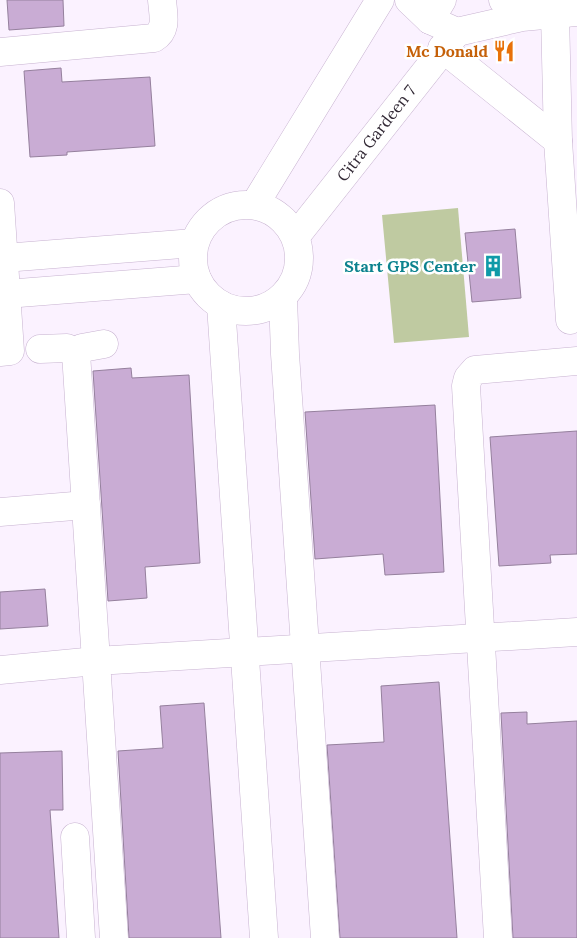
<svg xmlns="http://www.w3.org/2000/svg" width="577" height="938" font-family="Lora,serif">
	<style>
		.green { fill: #bfcaa1 }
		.building { fill: #c9acd4; stroke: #95809d }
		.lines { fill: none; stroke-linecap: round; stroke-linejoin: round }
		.minor-casing { stroke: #c7b2d0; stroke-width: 29 }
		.tertiary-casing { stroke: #c7b2d0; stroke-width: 29 }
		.secondary-casing { stroke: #c7b2d0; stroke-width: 29 }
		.minor { stroke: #fff; stroke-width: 28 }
		.tertiary { stroke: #fff; stroke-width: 28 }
		.secondary { stroke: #fff; stroke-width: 28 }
		.labels { text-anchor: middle; stroke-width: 5; stroke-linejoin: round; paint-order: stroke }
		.food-label { font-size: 16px; font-weight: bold; fill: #c56008; stroke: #fff; text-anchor: end }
		.street-label { font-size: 16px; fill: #332a36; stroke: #fff }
		.culture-label { font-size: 16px; font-weight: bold; fill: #0d838f; stroke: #fff; text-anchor: end }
	</style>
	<rect width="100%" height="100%" fill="#fbf2ff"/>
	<path class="green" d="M458,208L469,337L394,343L382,215Z"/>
	<g class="building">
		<path d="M7,0H63L64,26L9,30Z"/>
		<path d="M61,68L62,82L150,77L155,146L67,152V155L30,157L24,71Z"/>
		<path d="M515,229L521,298L472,302L465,233Z"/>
		<path d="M131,368L132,378L189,375L200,563L145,567L147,598L108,601L93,371Z"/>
		<path d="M435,405L444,572L385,575L383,554L315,559L305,412Z"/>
		<path d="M577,431V554L550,555L551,563L499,566L490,437Z"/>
		<path d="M45,589L48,626L0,629V592Z"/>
		<path d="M439,682L457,938H340L327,745L384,742L381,686Z"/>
		<path d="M204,703L221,938H129L118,751L163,748L160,706Z"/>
		<path d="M527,712V724L577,721V938H513L501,713Z"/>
		<path d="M62,751L63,810H50L59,938H0V753Z"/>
	</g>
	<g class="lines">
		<g class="minor-casing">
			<g id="minor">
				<path d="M555,14L558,141L570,320"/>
				<path d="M442,48L558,141"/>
				<path d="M0,52L154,38C168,30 163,14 162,0"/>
				<path d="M0,203L10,351L0,352"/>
				<path d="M255,204L380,0"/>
				<circle cx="246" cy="258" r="53"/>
				<path d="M296,236L457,32"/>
				<path d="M4,258L194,243"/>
				<path d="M6,294L197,279"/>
				<path d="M283,297L285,354L325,938"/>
				<path d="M221,305L264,938"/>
				<path d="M104,344L82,348L76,353L114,938"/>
				<path d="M40,349L67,348L76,353"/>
				<path d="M0,512L86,505"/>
				<path d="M0,670L96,661L577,632"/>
				<path d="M75,837L81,938"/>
				<path d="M498,938L466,386L468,378L475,370L577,361"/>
			</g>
		</g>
		<g class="tertiary-casing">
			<path id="tertiary" d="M503,0L523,9L549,13"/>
		</g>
		<g class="secondary-casing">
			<g id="secondary">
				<path d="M409,0L430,20L457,32L522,17L577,12"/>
				<path d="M430,20L442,0"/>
			</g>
		</g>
		<use href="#minor" class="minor"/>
		<use href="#tertiary" class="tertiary"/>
		<use href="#secondary" class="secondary"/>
	</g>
	<defs>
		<g id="restaurant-bare" transform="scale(1.725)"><path d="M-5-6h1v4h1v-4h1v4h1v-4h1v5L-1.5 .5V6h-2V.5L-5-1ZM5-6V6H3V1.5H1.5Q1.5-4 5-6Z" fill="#e8710a" stroke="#fff" stroke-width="2.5" paint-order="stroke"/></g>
		<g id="building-bare" transform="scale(1.725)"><path d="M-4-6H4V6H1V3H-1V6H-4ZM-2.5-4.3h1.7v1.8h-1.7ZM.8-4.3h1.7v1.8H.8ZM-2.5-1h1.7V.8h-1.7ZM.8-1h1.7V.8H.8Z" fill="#0f9aa8" stroke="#fff" stroke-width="2.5" paint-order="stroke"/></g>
	</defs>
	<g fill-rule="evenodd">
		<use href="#restaurant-bare" x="504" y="51"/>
		<use href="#building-bare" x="493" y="266"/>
	</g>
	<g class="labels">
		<g class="food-label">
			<text x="488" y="57">Mc Donald</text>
		</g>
		<g class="street-label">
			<text transform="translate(376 133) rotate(-52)" y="6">Citra Gardeen 7</text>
		</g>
		<g class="culture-label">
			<text x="476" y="272">Start GPS Center</text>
		</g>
	</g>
</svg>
